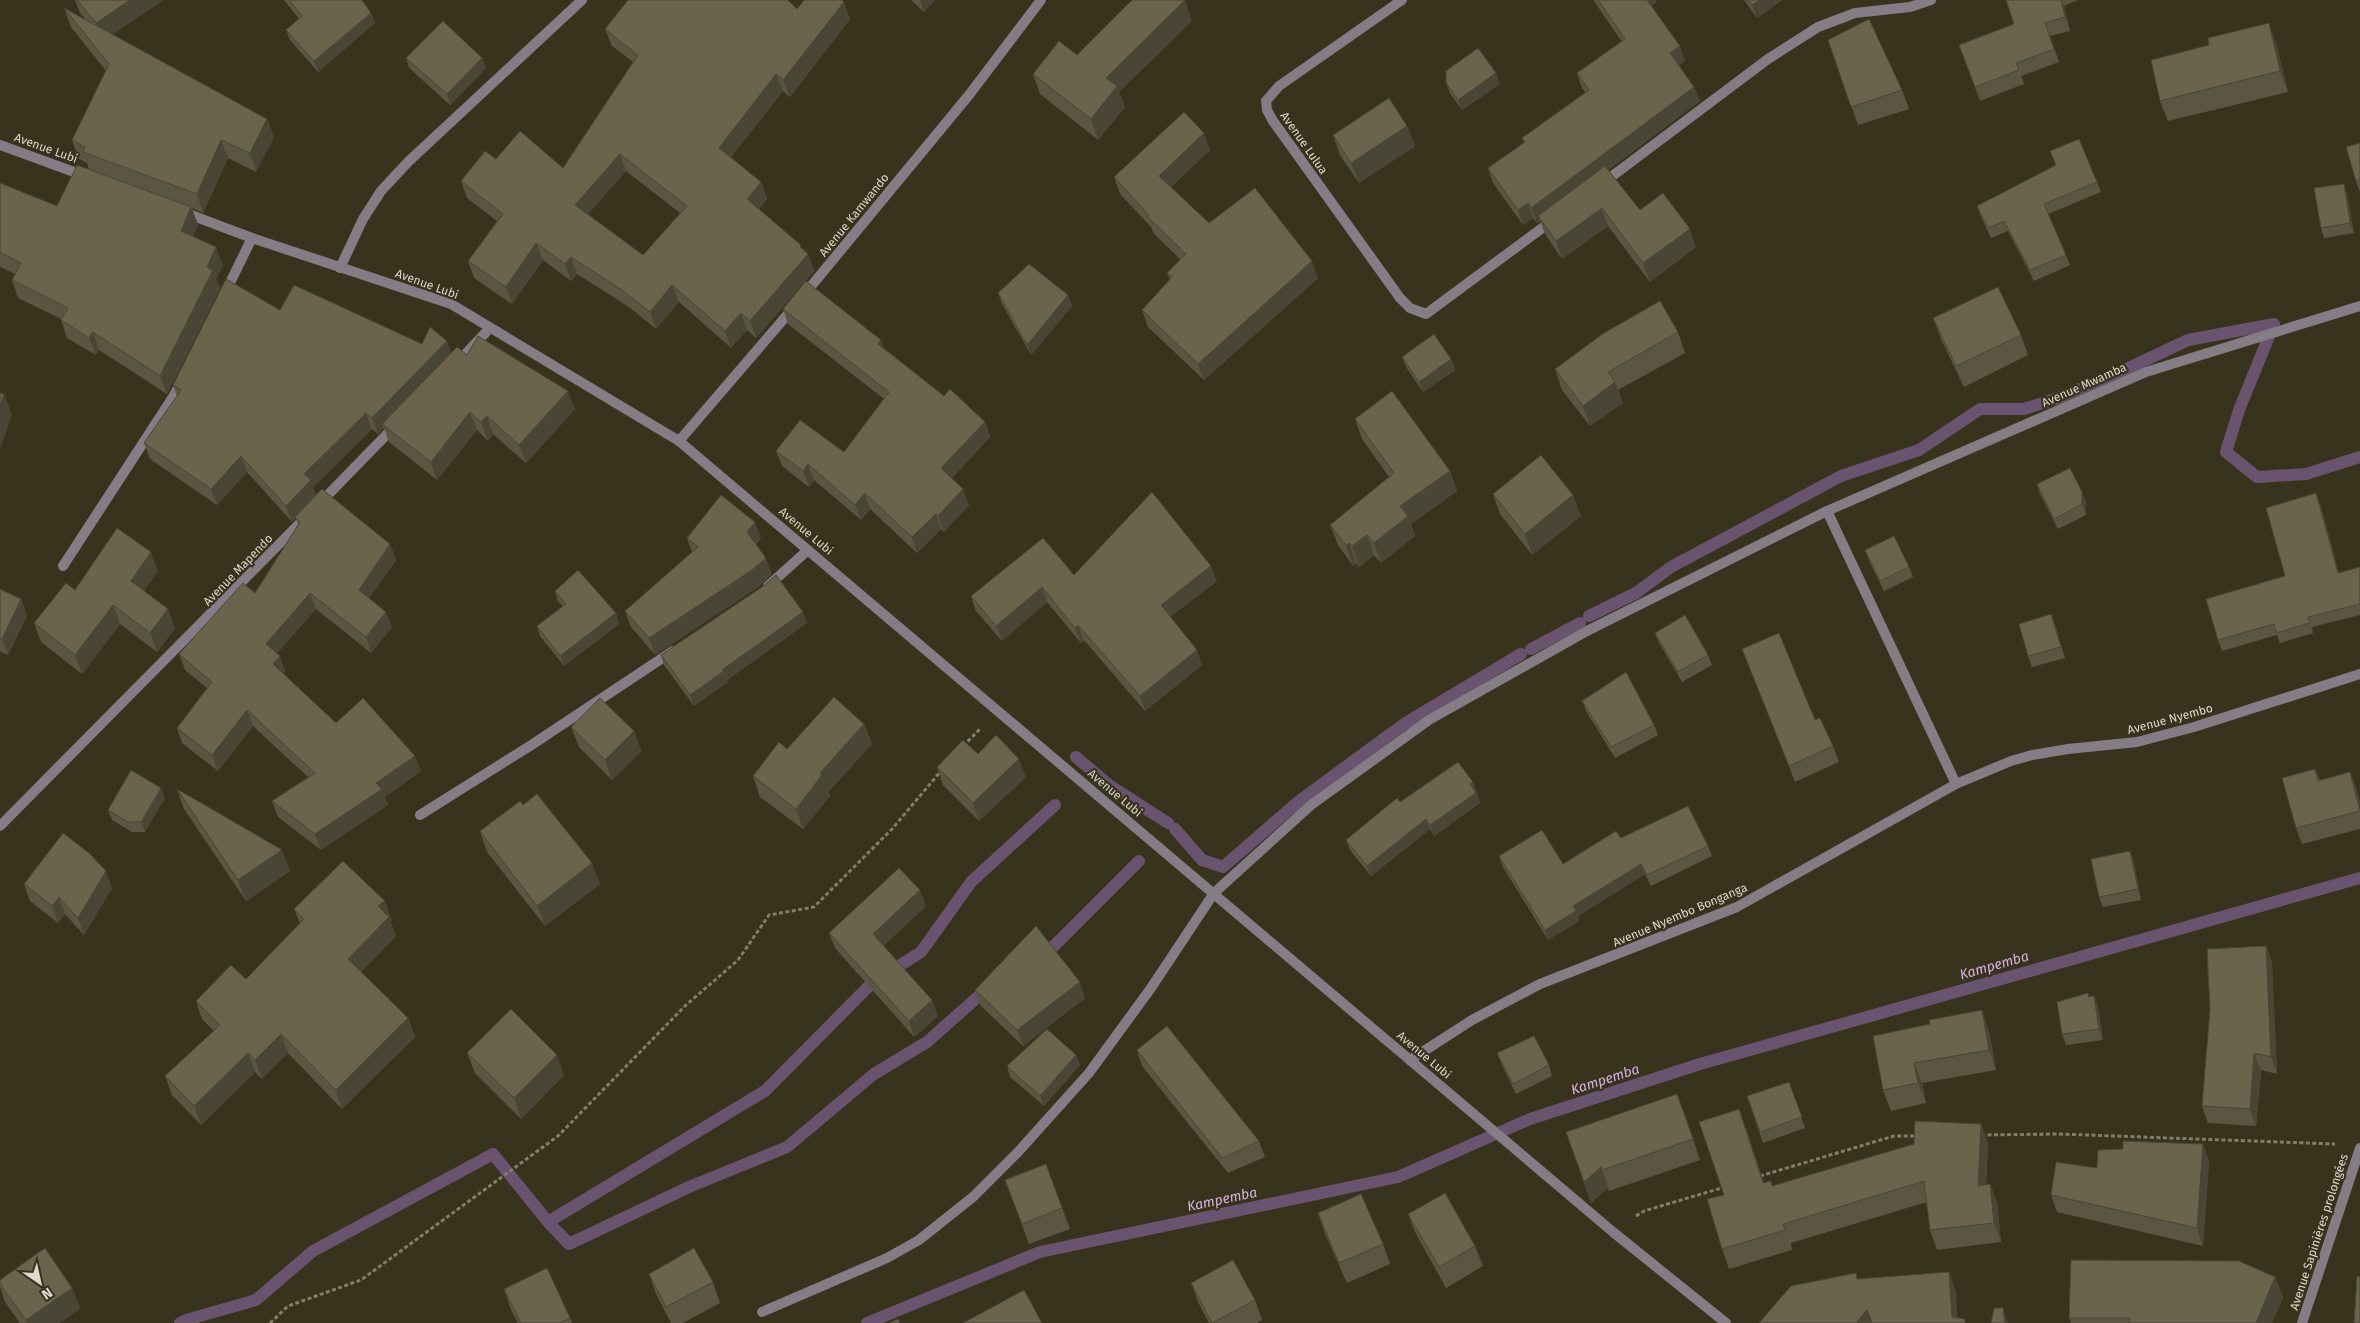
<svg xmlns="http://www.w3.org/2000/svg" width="2360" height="1323" font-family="'Fira Sans',sans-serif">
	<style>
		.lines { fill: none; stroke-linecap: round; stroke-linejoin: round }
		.stream { stroke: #69536f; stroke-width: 12 }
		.path { stroke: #827e6c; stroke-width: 3; stroke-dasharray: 4 2.5; stroke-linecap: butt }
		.street { stroke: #847d86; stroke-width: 10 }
		.wall { fill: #5b5642; fill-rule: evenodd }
		.shaded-wall { fill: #4a4636 }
		.building { fill: #6a644d; stroke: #4a4636; fill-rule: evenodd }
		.labels { text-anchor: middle; stroke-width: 4.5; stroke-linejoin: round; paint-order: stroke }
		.street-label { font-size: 12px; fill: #dddacd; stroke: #38331d }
		.water-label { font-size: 14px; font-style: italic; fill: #d8afe2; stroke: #38331d }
	</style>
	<rect width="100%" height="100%" fill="#38331d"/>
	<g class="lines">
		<g class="stream">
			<path d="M1589,616L1636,593L1671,567L1841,476L1919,450L1980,409H2024L2058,398L2133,366L2188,340L2274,324L2239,410L2226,452L2257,477L2306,474L2360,457"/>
			<path d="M1531,649L1580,623"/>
			<path d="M1076,757L1109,785L1168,823"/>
			<path d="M1175,829L1202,860L1223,867L1299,801L1404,724L1521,654"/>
			<path d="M1039,954L1054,946L1139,861"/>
			<path d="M548,1222L569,1244L689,1187L787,1147L874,1074L927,1042L989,987"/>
			<path d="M180,1323L186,1320L256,1300L313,1251L493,1154L548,1222L765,1091L872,983L921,952L971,882L1055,805"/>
			<path d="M867,1323L1040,1252L1398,1177L1530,1119L1700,1064L2360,878"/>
		</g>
		<g class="path">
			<path d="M963,746L980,729"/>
			<path d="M1981,1135L2059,1134L2335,1144"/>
			<path d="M1760,1176L1894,1136H1917"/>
			<path d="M1636,1216L1644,1211L1725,1187"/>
			<path d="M270,1323L288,1306L361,1280L558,1136L685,1006L738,960L769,915L814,907L892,829L941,771"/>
		</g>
		<g class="street">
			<path d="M1402,0L1279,86L1266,101L1267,110L1273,121L1400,298L1410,308L1426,314L1553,220"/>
			<path d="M0,145L85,176"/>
			<path d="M1603,183L1768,59L1818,27L1855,13L1910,7L1931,0"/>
			<path d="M183,212L252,238L451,304L679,441L1613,1232L1726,1323"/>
			<path d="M340,268L363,219L381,191L408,162L582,0"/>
			<path d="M225,293L252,238"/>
			<path d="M803,296L969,95L1041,0"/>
			<path d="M457,363L490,328"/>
			<path d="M679,441L794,307"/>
			<path d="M319,504L394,427"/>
			<path d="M1827,511L1956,784"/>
			<path d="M63,566L173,397L181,382"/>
			<path d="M768,586L808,550"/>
			<path d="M420,815L533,744L673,651"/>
			<path d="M0,826L305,518"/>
			<path d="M1410,1060L1472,1020L1540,984L1737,907L1956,784L2011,761L2032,755L2068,749L2137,742L2194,727L2360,674"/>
			<path d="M762,1312L887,1258L919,1240L973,1197L1019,1151L1089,1073L1151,988L1214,893L1311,805L1429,720L1587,631L1827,511L2146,372L2360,306"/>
			<path d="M2302,1323L2360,1148"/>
		</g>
	</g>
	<g class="wall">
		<path d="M75,0H164L112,34L267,119L274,137L256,172L228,158L203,213L192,208L198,225L193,236L223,265L216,279L220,288L167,394L99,350L96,355L67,338L61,320V319L18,298L12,280L15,274L0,267V183L57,206L89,170L87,163L79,159L72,140L106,71L71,27L64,8L86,20L80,13Z"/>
		<path d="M284,0H362L371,13L375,23L318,72L290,40L286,30L299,19Z"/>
		<path d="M911,0H935L924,12Z"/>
		<path d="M1594,0H1656V2L1651,6L1685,61L1679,65L1694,87L1700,101L1608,170L1640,210L1696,247L1650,282L1608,226L1562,259L1545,234L1540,221L1537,223L1533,218L1523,225L1493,183L1488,168L1524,143L1522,138L1586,93L1582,88L1577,73L1622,42L1596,4Z"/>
		<path d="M1744,0H1782L1757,18Z"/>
		<path d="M2006,0H2078L2064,6L2070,31L2050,36L2059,62L2021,76L2024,84L1980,101L1959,45L2014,24Z"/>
		<path d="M797,9L850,19L790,97L783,91L731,157L761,182L767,199L759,209L808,254L814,271L756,338L747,330L731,348L679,302L656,329L629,307L577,274L571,281L543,260L512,304L474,278L468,261L497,221L467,198L461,181L496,159L563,168L633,62L612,46L605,29ZM626,171L680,213L643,255L588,214Z"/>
		<path d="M1192,21L1119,92L1125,107L1098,140L1040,94L1033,74L1077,55Z"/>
		<path d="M1828,40L1902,90L1909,109L1858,125Z"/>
		<path d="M2276,43L2288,92L2168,121L2160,101Z"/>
		<path d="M406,58H482L486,68L450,105L409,68Z"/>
		<path d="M1446,83L1500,84L1462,110L1450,93Z"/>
		<path d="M1407,126L1415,146L1359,183L1340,155L1333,135Z"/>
		<path d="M2360,143V192L2356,181Z"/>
		<path d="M1210,150L1171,187L1209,223L1318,278L1204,380L1148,327L1142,310L1170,280L1167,273L1181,260L1154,234L1151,227L1120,194L1114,177Z"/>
		<path d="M2050,151L2097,182L2101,192L2048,214L2070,265L2034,281L2008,231L1991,238L1981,217L1977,206L2056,165Z"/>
		<path d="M2344,184L2347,194L2354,233L2324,238L2321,228Z"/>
		<path d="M998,293L1068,295L1072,306L1031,355L1002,304Z"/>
		<path d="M783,309L884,348L944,396L985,422L990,437L952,478L969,505L944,532L941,529L917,553L870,509L861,520L814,480L809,487L782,466L776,451L844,452L884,399L788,324Z"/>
		<path d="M280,310L422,344L451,353L467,355L575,409L526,463L493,434L488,441L477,430L437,480L389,442L384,428L378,434L372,429L313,487L316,495L390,544L396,560L369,598L392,627L371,653L316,609L277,653L285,671L283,674L336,723L421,771L385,797L388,805L321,850L278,817L272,801L308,777L253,726L218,771L182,743L177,728L207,688L185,670L179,654L255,593L298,525L296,518L292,522L247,472L217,505L150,459L144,443L177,396L173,385Z"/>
		<path d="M1933,318L2021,335L2028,355L1964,387L1941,339Z"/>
		<path d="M1678,332L1685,353L1618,390L1623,403L1590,426L1562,390L1555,369Z"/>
		<path d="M1402,357L1451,359L1455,370L1423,392L1406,367Z"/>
		<path d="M1355,419L1450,471L1457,491L1411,524L1415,536L1381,563L1374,555L1359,567L1356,563L1353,566L1338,545L1330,525L1389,477L1362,439Z"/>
		<path d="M2037,484L2086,502V515L2058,529L2040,494Z"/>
		<path d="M1493,494L1581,516L1532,555L1500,514Z"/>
		<path d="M2320,503L2339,573L2360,567V615L2312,627L2313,633L2280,643L2277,635L2222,651L2218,640L2285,576Z"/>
		<path d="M687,538H761L756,545L772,574L758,587L655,655L631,627L625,611L692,552Z"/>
		<path d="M1865,550L1909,567L1913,577L1884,591L1869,561Z"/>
		<path d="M158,571L144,590L175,628L157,652L120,624L82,674L41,642L34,623L75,590Z"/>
		<path d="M1074,575L1217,581L1170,617L1202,665L1145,711L1084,640L1081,643L1047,602L1002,641L976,611L971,596Z"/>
		<path d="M0,589L21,599L27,616L8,655L0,651Z"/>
		<path d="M555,591L616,613L619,624L564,666L540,636L537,626L563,606L558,601Z"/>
		<path d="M807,623L727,680L728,682L694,706L664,665L661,655Z"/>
		<path d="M2055,625L2065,658L2032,667L2028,656Z"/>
		<path d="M1655,633L1708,655L1712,665L1682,682L1659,643Z"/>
		<path d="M1742,649L1815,720L1833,746L1839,762L1795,782Z"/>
		<path d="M1582,701L1654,725L1658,735L1615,758L1586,711Z"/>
		<path d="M864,724L872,744L828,792L830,796L803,829L760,797L753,776L787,749Z"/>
		<path d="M571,727L634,731L641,751L612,780L579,747Z"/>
		<path d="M978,754L1026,777L979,821L943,785L937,767Z"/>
		<path d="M2315,769L2320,781L2350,772L2356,788L2360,802V829L2302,844L2296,828Z"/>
		<path d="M1473,782L1480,803L1434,836L1430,829L1371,876L1350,850L1346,840L1400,802Z"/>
		<path d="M177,789L290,871L246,901L184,809Z"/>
		<path d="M165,798L145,832H132L112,820L108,810Z"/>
		<path d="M523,805L600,884L545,926L487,852L480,831Z"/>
		<path d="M1621,838L1708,846L1712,856L1651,886L1645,874L1578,916L1579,921L1548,940L1503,867L1499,856L1563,864Z"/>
		<path d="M2134,862L2141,900L2103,907L2099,897Z"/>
		<path d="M24,884L112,888L84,935L65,914L58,923L30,901Z"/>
		<path d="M926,906L883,946L938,1016L914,1037L835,948L829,933Z"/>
		<path d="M294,909L392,920L390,921L396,936L361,972L408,1018L415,1037L342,1109L288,1053L262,1079L255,1072L201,1125L172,1095L165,1076L214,1031L202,1019L196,1001L246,979L300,923Z"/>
		<path d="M2266,946L2272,963L2277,1074L2261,1070L2256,1126L2208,1123L2202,1106Z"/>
		<path d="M975,990L1085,998L1023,1046L981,1006Z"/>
		<path d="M2090,997L2098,1006L2103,1040L2066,1045L2062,1034Z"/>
		<path d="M1989,1031L1996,1070L1922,1083L1926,1103L1891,1111L1883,1090L1873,1036Z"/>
		<path d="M1137,1050L1259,1141L1265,1157L1228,1173L1142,1066Z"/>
		<path d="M467,1053L564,1075L521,1119L475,1073Z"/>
		<path d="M1497,1053L1549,1065L1552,1076L1516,1094L1501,1063Z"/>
		<path d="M1076,1055L1080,1065L1044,1106L1010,1077L1007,1066Z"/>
		<path d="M1789,1082L1805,1128L1763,1143L1747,1096Z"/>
		<path d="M1685,1114L1700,1160L1609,1191L1608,1188L1591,1203L1566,1132Z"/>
		<path d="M1981,1124L1988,1143L1986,1185L1990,1184L1997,1203L2001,1242L1937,1250L1930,1230L1927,1202L1791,1243L1792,1250L1729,1269L1722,1249L1724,1195L1746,1128L1764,1183L1773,1186L1914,1144Z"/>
		<path d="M2203,1144L2209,1162L2203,1246L2057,1212L2051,1195L2097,1168L2123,1149Z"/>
		<path d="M1046,1164L1070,1229L1029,1244L1005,1180Z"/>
		<path d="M1318,1213L1383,1244L1390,1264L1347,1283L1325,1234Z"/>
		<path d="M1408,1214L1475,1246L1483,1266L1446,1288L1416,1234Z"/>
		<path d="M649,1274L713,1282L720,1303L683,1323H671L656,1294Z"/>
		<path d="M2275,1277L2283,1297L2272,1323H2071L2069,1318Z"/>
		<path d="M1191,1283L1255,1300L1262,1320L1257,1323H1209L1199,1304Z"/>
		<path d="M0,1284L72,1288L80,1309L59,1323H20L5,1302L0,1287Z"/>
		<path d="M504,1289L570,1318L572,1323H518L511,1310Z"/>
	</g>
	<g class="shaded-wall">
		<path d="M130,0H164L103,41L96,23Z"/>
		<path d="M920,0H935L924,12Z"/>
		<path d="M1185,0L1192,21L1119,92L1125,107L1098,140L1091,119L1106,78Z"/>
		<path d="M1644,0H1656V2L1647,8Z"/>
		<path d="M1760,0H1782L1757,18L1752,5Z"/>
		<path d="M2061,0H2062L2064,6L2070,31L2065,17Z"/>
		<path d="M844,2L850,19L790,97L783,80Z"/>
		<path d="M371,13L375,23L318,72L314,61Z"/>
		<path d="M2269,23L2276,43L2288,92L2280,71Z"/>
		<path d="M1680,46L1685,61L1675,67L1670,53Z"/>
		<path d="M482,58L486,68L450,105L447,94Z"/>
		<path d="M1496,73L1500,84L1462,110L1458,100Z"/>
		<path d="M776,74L783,91L725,165L719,148Z"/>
		<path d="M1694,87L1700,101L1541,220L1538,216L1540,221L1537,223L1531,208Z"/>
		<path d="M267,119L274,137L256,172L250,153Z"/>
		<path d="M1407,126L1415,146L1359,183L1351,163Z"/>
		<path d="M1204,133L1210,150L1165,192L1159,176Z"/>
		<path d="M221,140L228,158L203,213L197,194Z"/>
		<path d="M620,154L626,171L581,222L575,205Z"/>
		<path d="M761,182L767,199L753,216L747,199Z"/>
		<path d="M2344,184L2347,194L2354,233L2350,223Z"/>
		<path d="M1528,203L1533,218L1523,225L1518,210Z"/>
		<path d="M191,207L198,225L187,248L181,231Z"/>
		<path d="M1602,208L1608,226L1562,259L1556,241Z"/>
		<path d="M1690,229L1696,247L1650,282L1643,263Z"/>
		<path d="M536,243L543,260L512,304L506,287Z"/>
		<path d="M801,245L805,257L808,254L814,271L756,338L750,321Z"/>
		<path d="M216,247L223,265L216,279L220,288L167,394L160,376L207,267Z"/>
		<path d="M571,257L577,274L571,281L565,264Z"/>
		<path d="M1312,261L1318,278L1204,380L1198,364Z"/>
		<path d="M672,285L679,302L656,329L650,312Z"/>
		<path d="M1068,295L1072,306L1031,355L1027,345Z"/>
		<path d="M741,313L747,330L731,348L725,331Z"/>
		<path d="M93,332L99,350L96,355L89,338Z"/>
		<path d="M881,340L886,355L878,344Z"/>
		<path d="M447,341L453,357L382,424L384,428L378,434L372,418Z"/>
		<path d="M1451,359L1455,370L1423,392L1419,382Z"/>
		<path d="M1615,382L1623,403L1590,426L1583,406Z"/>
		<path d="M568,391L575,409L526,463L519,445Z"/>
		<path d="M4,394L12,415L0,449V406Z"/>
		<path d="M470,412L477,430L437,480L431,462Z"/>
		<path d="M366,413L372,429L313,487L317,496L292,522L286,506L304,474Z"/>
		<path d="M487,416L493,434L488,441L481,422Z"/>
		<path d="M985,422L990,437L946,484L941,468Z"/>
		<path d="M241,456L247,472L217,505L211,489Z"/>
		<path d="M808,464L814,480L809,487L803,471Z"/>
		<path d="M1450,471L1457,491L1411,524L1415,536L1381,563L1374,543L1400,506Z"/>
		<path d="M963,489L969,505L944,532L938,516Z"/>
		<path d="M2082,492L2086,502V515L2082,504Z"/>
		<path d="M865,493L870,509L861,520L855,505Z"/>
		<path d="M2316,493L2320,503L2342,584L2338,573Z"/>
		<path d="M1573,495L1581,516L1532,555L1525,534Z"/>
		<path d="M936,514L941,529L917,553L912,537Z"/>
		<path d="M755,522L761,538L753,548L747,532Z"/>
		<path d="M1367,535L1374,555L1359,567L1352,546Z"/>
		<path d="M1349,543L1356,563L1353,566L1346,545Z"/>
		<path d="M390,544L396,560L364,606L359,590Z"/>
		<path d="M151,552L158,571L138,599L131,581Z"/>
		<path d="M766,558L772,574L758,587L655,655L649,638Z"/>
		<path d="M1211,566L1217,581L1166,620L1161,605Z"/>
		<path d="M1042,587L1047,602L1002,641L996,626Z"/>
		<path d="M310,593L316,609L272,659L266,644Z"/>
		<path d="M21,599L27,616L8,655L2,639Z"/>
		<path d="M113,605L120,624L82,674L75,655Z"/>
		<path d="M168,609L175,628L157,652L150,633Z"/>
		<path d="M386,612L392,627L371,653L366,637Z"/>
		<path d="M803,612L807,623L727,680L728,682L694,706L690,695L722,670Z"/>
		<path d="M616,613L619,624L564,666L560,656Z"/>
		<path d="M2051,614L2055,625L2065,658L2061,647Z"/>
		<path d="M1078,625L1084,640L1081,643L1075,628Z"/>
		<path d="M1197,650L1202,665L1145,711L1140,696Z"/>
		<path d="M280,656L285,671L278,679L273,664Z"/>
		<path d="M247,710L253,726L218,771L212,755Z"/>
		<path d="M864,724L872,744L828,792L830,796L803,829L796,809L820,773Z"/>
		<path d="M634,731L641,751L612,780L605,760Z"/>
		<path d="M415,756L421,771L385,797L388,805L321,850L315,834L376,783Z"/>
		<path d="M1019,759L1026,777L979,821L973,803Z"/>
		<path d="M2350,772L2356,788L2360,802V809Z"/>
		<path d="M1473,782L1476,793L1470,784Z"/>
		<path d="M161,788L165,798L145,832L141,822Z"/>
		<path d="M1476,793L1480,803L1434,836L1430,825Z"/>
		<path d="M1426,819L1430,829L1371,876L1367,866Z"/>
		<path d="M282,850L290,871L246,901L238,880Z"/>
		<path d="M2130,851L2134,862L2141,900L2138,889Z"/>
		<path d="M592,863L600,884L545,926L537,906Z"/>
		<path d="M1641,864L1645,874L1578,916L1579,921L1548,940L1545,930L1573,906Z"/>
		<path d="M106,871L112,888L84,935L78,918Z"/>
		<path d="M920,890L926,906L879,950L873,934Z"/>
		<path d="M59,897L65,914L58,923L52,906Z"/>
		<path d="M385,901L392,920L390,921L396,936L355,978L348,959L378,906Z"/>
		<path d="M2266,946L2272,963L2277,1074L2271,1057Z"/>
		<path d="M1080,982L1085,998L1023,1046L1017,1030Z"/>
		<path d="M2094,996L2098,1006L2103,1040L2099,1029Z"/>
		<path d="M932,1000L938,1016L914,1037L909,1021Z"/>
		<path d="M1982,1010L1989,1031L1996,1070L1989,1050Z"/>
		<path d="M408,1018L415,1037L342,1109L336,1090Z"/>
		<path d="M281,1034L288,1053L262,1079L255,1060Z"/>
		<path d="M248,1053L255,1072L201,1125L194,1106Z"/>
		<path d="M2254,1053L2261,1070L2256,1126L2250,1109Z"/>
		<path d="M557,1055L564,1075L521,1119L514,1098Z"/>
		<path d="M1076,1055L1080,1065L1044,1106L1040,1096Z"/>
		<path d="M1914,1063L1922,1083L1926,1103L1918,1083Z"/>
		<path d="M1739,1109L1746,1128L1770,1202L1763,1183Z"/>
		<path d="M1981,1124L1988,1143L1985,1205L1978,1186Z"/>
		<path d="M2203,1144L2209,1162L2203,1246L2197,1228Z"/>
		<path d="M1601,1167L1608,1188L1591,1203L1584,1182Z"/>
		<path d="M1990,1184L1997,1203L2001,1242L1994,1223Z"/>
		<path d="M1949,1272L1956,1291L1958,1323L1952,1317Z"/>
		<path d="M2275,1277L2283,1297L2272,1323H2256Z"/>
		<path d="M72,1288L80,1309L59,1323H27L26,1320Z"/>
		<path d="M2003,1308L2008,1323H2005Z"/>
		<path d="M1867,1310L1872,1323H1856Z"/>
	</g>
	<g class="building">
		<path d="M77,0H130L96,23Z"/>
		<path d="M289,0H362L371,13L314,61L286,30L302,16Z"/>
		<path d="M628,0H788L797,9L804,0H842L844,2L783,80L776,74L719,148L761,182L747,199L801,245L800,247L808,254L750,321L741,313L725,331L672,285L650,312L622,290L571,257L565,264L536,243L506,287L468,261L503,214L461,181L485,151L496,159L520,131L563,168L638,55L605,29ZM620,154L687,206L643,255L575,205Z"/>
		<path d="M1132,0H1185L1106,78L1117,86L1091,119L1033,74L1059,41L1077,55Z"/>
		<path d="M1598,0H1647L1680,46L1670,53L1694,87L1531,208L1528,203L1518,210L1488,168L1525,142L1522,138L1589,90L1577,73L1625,39Z"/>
		<path d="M1748,0H1760L1752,5Z"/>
		<path d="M2006,0H2061L2065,17L2045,23L2054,49L2016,63L2019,70L1975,87L1959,45L2014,24Z"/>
		<path d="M64,8L267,119L250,153L221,140L197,194L83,152L85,147L72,140L109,64Z"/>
		<path d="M1869,19L1902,90L1851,107L1828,40Z"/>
		<path d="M443,21L482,58L447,94L406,58Z"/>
		<path d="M2269,23L2280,71L2160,101L2151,60L2209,45L2208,38Z"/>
		<path d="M1478,48L1496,73L1458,100L1446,83V71Z"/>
		<path d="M1389,98L1407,126L1351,163L1333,135Z"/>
		<path d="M1184,112L1204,133L1159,176L1209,223L1255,188L1312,261L1198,364L1142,310L1172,277L1167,273L1186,254L1148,217L1149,215L1114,177Z"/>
		<path d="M2079,139L2097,182L2044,204L2066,255L2030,270L2004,221L1988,228L1977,206L2056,165L2050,151Z"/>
		<path d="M2360,143V180L2356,181L2346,147Z"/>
		<path d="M77,165L191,207L181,231L216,247L207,267L213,270L160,376L93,332L89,338L61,320L68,308L12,280L21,263L0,252V183L57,206Z"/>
		<path d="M1605,166L1640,210L1663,193L1690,229L1643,263L1602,208L1556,241L1538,216Z"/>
		<path d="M2344,184L2350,223L2321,228L2314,188Z"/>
		<path d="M1029,264L1068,295L1027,345L998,293Z"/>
		<path d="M226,279L280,310L294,285L422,344L430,327L447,341L372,418L366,413L304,474L311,480L286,506L241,456L211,489L144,443L181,390L173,385Z"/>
		<path d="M806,281L881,340L878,344L944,396L950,389L985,422L941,468L963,489L938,516L936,514L912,537L865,493L855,505L808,464L803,471L776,451L800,420L844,452L889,392L783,309Z"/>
		<path d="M1998,287L2021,335L1956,366L1933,318Z"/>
		<path d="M1660,301L1678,332L1608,372L1615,382L1583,406L1555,369L1604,333Z"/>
		<path d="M1434,334L1451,359L1419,382L1402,357Z"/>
		<path d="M478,336L568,391L519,445L487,416L481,422L470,412L431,462L382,424L457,347L467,355Z"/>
		<path d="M1392,391L1450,471L1400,506L1408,516L1374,543L1367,535L1352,546L1349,543L1346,545L1330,525L1394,473L1355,419Z"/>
		<path d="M0,393L4,394L0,406Z"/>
		<path d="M1541,455L1573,495L1525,534L1493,494Z"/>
		<path d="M2070,468L2082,492V504L2054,519L2037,484Z"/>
		<path d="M322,489L390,544L359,590L386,612L366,637L310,593L266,644L280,656L273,664L336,723L363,698L415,756L376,783L382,789L315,834L272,801L315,773L247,710L212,755L177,728L212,682L179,654L243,583L255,593L300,522L295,517Z"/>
		<path d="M1152,492L1211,566L1161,605L1197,650L1140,696L1078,625L1075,628L1042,587L996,626L971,596L1043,538L1074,575Z"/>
		<path d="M2316,493L2338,573L2360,567V604L2308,617L2310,623L2276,633L2274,624L2218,640L2206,599L2285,576L2266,508Z"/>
		<path d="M721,495L755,522L747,532L766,558L752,570L649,638L625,611L698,547L687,538Z"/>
		<path d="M117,528L151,552L131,581L168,609L150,633L113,605L75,655L34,623L66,583L75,590Z"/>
		<path d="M1894,536L1909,567L1880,581L1865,550Z"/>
		<path d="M578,570L616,613L560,656L537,626L566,604L555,591Z"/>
		<path d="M776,575L803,612L722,670L724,671L690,695L661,655L762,587Z"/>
		<path d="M0,589L21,599L2,639L0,638Z"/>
		<path d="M2051,614L2061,647L2028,656L2019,624Z"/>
		<path d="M1685,615L1708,655L1678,672L1655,633Z"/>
		<path d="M1779,633L1815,720L1820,718L1833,746L1789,766L1742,649Z"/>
		<path d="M1626,672L1654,725L1611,747L1582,701Z"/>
		<path d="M834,697L864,724L820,773L822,775L796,809L753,776L779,742L787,749Z"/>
		<path d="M600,698L634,731L605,760L571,727Z"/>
		<path d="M996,735L1019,759L973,803L937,767L963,740L978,754Z"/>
		<path d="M1458,762L1473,782L1470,784L1476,793L1430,825L1426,819L1367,866L1346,840L1397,798L1400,802Z"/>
		<path d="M2315,769L2318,781L2350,772L2360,811L2296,828L2282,778Z"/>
		<path d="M131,770L161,788L141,822H128L108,810Z"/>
		<path d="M177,789L236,823L282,850L238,880Z"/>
		<path d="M537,794L592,863L537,906L480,831L520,801L523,805Z"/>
		<path d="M1688,806L1708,846L1647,875L1641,864L1573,906L1576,911L1545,930L1499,856L1542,830L1563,864L1616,831L1621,838Z"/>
		<path d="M63,833L89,853L106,871L78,918L59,897L52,906L24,884Z"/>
		<path d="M2130,851L2138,889L2099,897L2091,859Z"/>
		<path d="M343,861L385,901L378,906L389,917L348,959L408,1018L336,1090L281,1034L255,1060L248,1053L194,1106L165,1076L220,1025L196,1001L231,965L246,979L304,919L294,909Z"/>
		<path d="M899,868L920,890L873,934L932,1000L909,1021L829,933Z"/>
		<path d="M1036,926L1080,982L1017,1030L975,990Z"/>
		<path d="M2266,946L2271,1057L2254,1053L2250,1109L2202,1106L2210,1009L2207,949Z"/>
		<path d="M2088,993L2089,997L2094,996L2099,1029L2062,1034L2057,1002Z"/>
		<path d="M511,1009L557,1055L514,1098L467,1053Z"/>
		<path d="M1982,1010L1989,1050L1914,1063L1918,1083L1883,1090L1873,1036L1930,1024L1929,1020Z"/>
		<path d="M1167,1026L1259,1141L1222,1158L1137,1050Z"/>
		<path d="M1047,1029L1076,1055L1040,1096L1007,1066Z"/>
		<path d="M1534,1036L1549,1065L1513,1084L1497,1053Z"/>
		<path d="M1789,1082L1802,1117L1760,1132L1747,1096Z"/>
		<path d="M1677,1094L1693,1139L1602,1170L1601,1167L1584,1182L1566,1132Z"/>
		<path d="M1739,1109L1763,1183L1771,1181L1772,1186L1914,1144L1915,1121L1981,1124L1978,1186L1990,1184L1994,1223L1930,1230L1924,1181L1783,1224L1785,1230L1722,1249L1707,1199L1724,1195L1699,1122Z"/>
		<path d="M2123,1141L2203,1144L2197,1228L2051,1195L2056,1162L2097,1168L2098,1150L2123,1149Z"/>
		<path d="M1046,1164L1062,1208L1022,1224L1005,1180Z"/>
		<path d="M1445,1193L1475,1246L1439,1267L1408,1214Z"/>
		<path d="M1361,1194L1383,1244L1339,1263L1318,1213Z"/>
		<path d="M45,1248L72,1288L26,1320L0,1284V1280Z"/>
		<path d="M694,1248L713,1282L666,1307L649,1274Z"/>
		<path d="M1233,1260L1255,1300L1212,1323L1191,1283Z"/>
		<path d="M2071,1260L2239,1261L2275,1277L2256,1323H2129L2130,1318H2069Z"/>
		<path d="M547,1268L570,1318L559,1323H521L504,1289Z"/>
		<path d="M1949,1272L1952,1317L1965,1319V1323H1872L1867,1310L1856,1323H1759L1791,1286L1856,1273L1857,1279Z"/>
		<path d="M2357,1276L2360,1277V1323H2354Z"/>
		<path d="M1024,1290L1042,1323H963Z"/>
		<path d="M1994,1308H2003L2005,1323H1991Z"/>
		<path d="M898,1319L900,1323H889Z"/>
	</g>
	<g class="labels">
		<g class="street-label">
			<text transform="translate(1304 143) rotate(55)" y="4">Avenue Lulua</text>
			<text transform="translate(46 148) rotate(20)" y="4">Avenue Lubi</text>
			<text transform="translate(854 215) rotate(-51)" y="4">Avenue Kamwando</text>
			<text transform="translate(427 284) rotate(20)" y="4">Avenue Lubi</text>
			<text transform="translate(2084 385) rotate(-24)" y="4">Avenue Mwamba</text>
			<text transform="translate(806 531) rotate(40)" y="4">Avenue Lubi</text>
			<text transform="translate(238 570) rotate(-46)" y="4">Avenue Mapendo</text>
			<text transform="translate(2170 719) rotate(-15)" y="4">Avenue Nyembo</text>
			<text transform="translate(1115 793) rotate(40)" y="4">Avenue Lubi</text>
			<text transform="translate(1680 915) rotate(-23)" y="4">Avenue Nyembo Bonganga</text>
			<text transform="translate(1424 1055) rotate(40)" y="4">Avenue Lubi</text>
			<text transform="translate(2319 1232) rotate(-72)" y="4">Avenue Sapinières prolongées</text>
		</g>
		<g class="water-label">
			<text transform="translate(1994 965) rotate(-16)" y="5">Kampemba</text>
			<text transform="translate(1605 1079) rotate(-18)" y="5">Kampemba</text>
			<text transform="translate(1222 1199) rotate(-12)" y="5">Kampemba</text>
		</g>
	</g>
	<g transform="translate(40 1283) rotate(146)" stroke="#38331d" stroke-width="4" paint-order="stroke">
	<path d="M0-4L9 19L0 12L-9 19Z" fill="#dddacd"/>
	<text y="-8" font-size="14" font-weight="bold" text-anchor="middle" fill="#dddacd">N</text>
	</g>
</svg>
